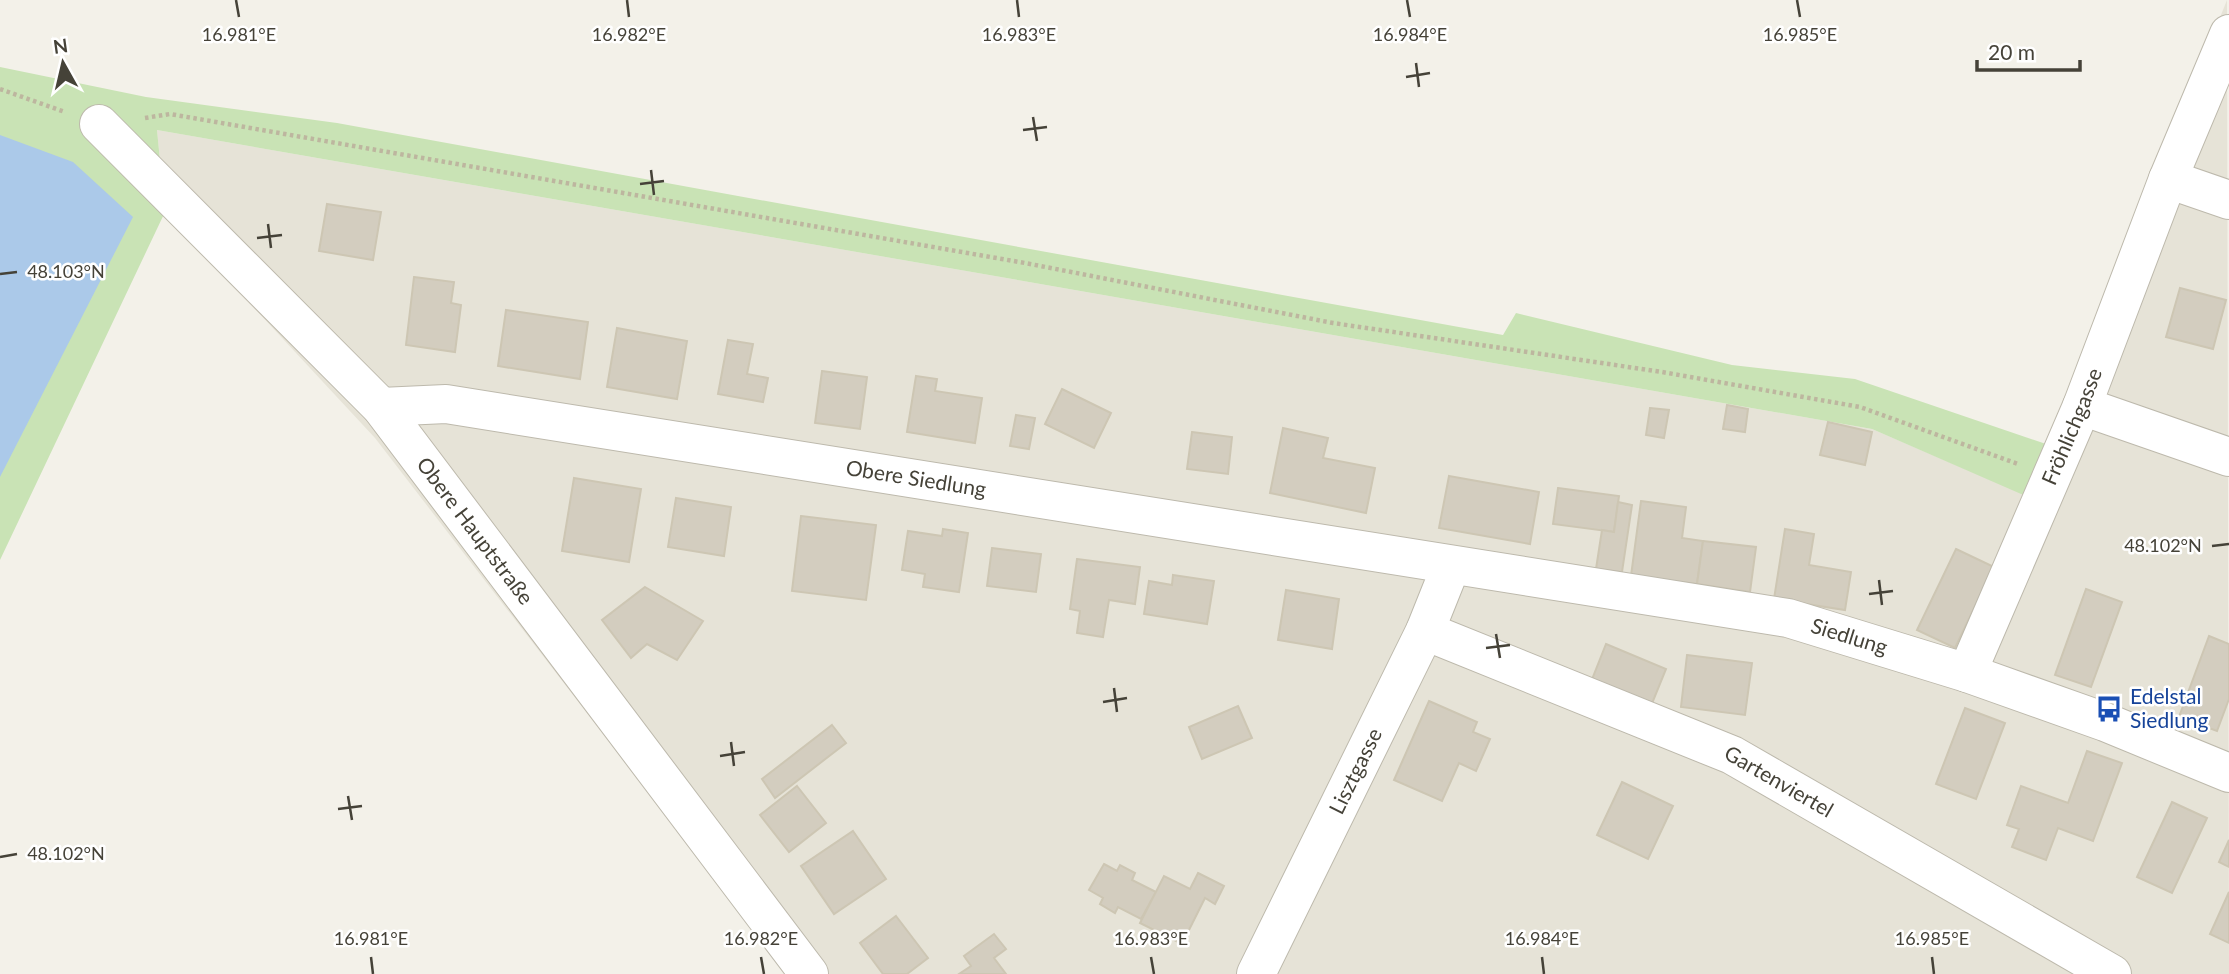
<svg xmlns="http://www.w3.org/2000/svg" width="2229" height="974" font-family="Lato,sans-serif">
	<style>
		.residential { fill: #e6e3d7 }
		.green { fill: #c9e3b5 }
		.water { fill: #abc9e9 }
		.building { fill: #d3cdbf; stroke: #cdc6b3; stroke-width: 2 }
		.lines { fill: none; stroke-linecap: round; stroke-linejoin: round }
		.minor-casing { stroke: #bdb9ac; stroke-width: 40 }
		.path { stroke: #bdb69f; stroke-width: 4.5; stroke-dasharray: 3.5 3.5; stroke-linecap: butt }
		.minor { stroke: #fff; stroke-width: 38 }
		.ticks { fill: none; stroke: #454238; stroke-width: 2.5 }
		.labels { text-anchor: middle; stroke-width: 5; stroke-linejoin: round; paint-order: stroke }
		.street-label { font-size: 21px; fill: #454238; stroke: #fff }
		.transit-label { font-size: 21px; fill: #164399; stroke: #fff; text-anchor: start }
		.ticks-label { font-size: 18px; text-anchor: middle; fill: #454238; stroke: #fff; stroke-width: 5; stroke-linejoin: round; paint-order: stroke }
	</style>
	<rect width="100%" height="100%" fill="#f3f1e9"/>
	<path class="residential" d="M2227,0L2229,974H788L375,438L165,212L157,130L1872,429L2028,496Z"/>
	<path class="green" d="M0,67L146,97L337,123L1503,335L1516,313L1732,365L1855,379L2049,445L2028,497L1872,429L157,130L165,212L0,560Z"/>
	<path class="water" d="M0,135L73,162L133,217L0,477Z"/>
	<g class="building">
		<path d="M327,204L381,212L373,260L319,251Z"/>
		<path d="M414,277L454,282L451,303L461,305L455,352L406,345Z"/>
		<path d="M2180,288L2226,300L2213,349L2166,337Z"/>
		<path d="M506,310L588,322L580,379L498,366Z"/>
		<path d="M617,328L687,341L677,399L607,387Z"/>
		<path d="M728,340L753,344L747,374L768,378L763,402L718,394Z"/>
		<path d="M822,371L867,377L860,429L815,423Z"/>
		<path d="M916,376L937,379L935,391L982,398L975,443L907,432Z"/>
		<path d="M1062,389L1111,413L1094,448L1045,424Z"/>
		<path d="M1727,405L1748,409L1745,432L1723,429Z"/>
		<path d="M1650,408L1669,410L1664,438L1646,435Z"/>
		<path d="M1016,415L1035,418L1029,449L1010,446Z"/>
		<path d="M1828,422L1872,432L1865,465L1820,455Z"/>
		<path d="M1283,428L1328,438L1323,458L1375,468L1366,513L1270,493Z"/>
		<path d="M1192,432L1232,437L1228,474L1187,469Z"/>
		<path d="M1449,476L1539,492L1530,544L1439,528Z"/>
		<path d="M574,478L641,489L629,562L562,551Z"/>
		<path d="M1558,488L1619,496L1614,532L1553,524Z"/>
		<path d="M676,498L731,507L724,556L668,547Z"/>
		<path d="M1641,501L1686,507L1682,538L1703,541L1697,584L1631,576Z"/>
		<path d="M1618,502L1632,505L1622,572L1596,569L1602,530L1614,532Z"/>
		<path d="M801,516L876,525L866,600L792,591Z"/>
		<path d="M943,529L968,533L959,592L923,587L925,574L902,570L908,531L942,536Z"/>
		<path d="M1785,529L1814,534L1809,565L1851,572L1845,610L1774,599Z"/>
		<path d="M1703,541L1756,547L1750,592L1697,584Z"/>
		<path d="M992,548L1041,554L1036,592L987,586Z"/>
		<path d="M1956,549L1994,567L1955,648L1917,630Z"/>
		<path d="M1077,559L1140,567L1135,604L1109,600L1103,637L1077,633L1080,611L1070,609Z"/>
		<path d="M1173,575L1214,581L1207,624L1144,614L1149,581L1172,585Z"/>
		<path d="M645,587L703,621L677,660L647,644L631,658L602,620Z"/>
		<path d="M2086,589L2122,602L2091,687L2055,675Z"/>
		<path d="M1286,590L1339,599L1332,649L1278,640Z"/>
		<path d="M2209,636L2229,644V699L2217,731L2179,717Z"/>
		<path d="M1606,644L1666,669L1651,706L1591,682Z"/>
		<path d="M1687,655L1752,663L1745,715L1681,707Z"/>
		<path d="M1429,701L1477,722L1473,732L1490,739L1476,771L1459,763L1442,801L1394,780Z"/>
		<path d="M1238,706L1252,738L1202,759L1189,727Z"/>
		<path d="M1965,708L2005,723L1976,799L1936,784Z"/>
		<path d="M832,725L846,743L775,798L762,779Z"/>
		<path d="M2087,751L2122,763L2093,841L2058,828L2046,860L2012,847L2019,829L2007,825L2021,786L2068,803Z"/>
		<path d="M1622,782L1673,806L1648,859L1597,835Z"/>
		<path d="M797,786L826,823L789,852L760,815Z"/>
		<path d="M2172,802L2207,818L2172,893L2137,877Z"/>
		<path d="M853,831L886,879L834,914L801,866Z"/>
		<path d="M2229,840V867L2219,862Z"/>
		<path d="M1104,864L1117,871L1120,865L1135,873L1132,880L1156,892L1141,919L1118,907L1115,913L1100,904L1103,898L1089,890Z"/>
		<path d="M1198,873L1224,886L1215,904L1205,898L1182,944L1140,923L1164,876L1190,889Z"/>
		<path d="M2229,892V943L2210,934Z"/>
		<path d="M896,916L928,958L907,974H883L860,943Z"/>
		<path d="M994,934L1006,949L994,958L1006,974H959L971,966L964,956Z"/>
	</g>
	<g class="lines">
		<g class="minor-casing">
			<g id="minor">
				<path id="s1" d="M99,124L381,407L809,974"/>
				<path d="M2168,179L2229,200"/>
				<path d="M2082,406L2229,457"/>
				<path id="s2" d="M381,407L446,404L1788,618L1967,673L2105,722L2229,773"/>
				<path id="s3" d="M1425,631L1732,755L2112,974"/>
				<path id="s4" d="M1967,673L2082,406L2168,179L2229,34"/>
				<path id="s5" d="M1256,974L1425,631L1451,566"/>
			</g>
		</g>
		<g class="path">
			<path d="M0,89L65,112"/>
			<path d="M145,118L170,114L1025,263L1333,323L1662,372L1860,407L2018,464"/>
		</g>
		<use href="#minor" class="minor"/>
	</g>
	<path class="ticks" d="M236,0L239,17M627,0L629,17M1017,0L1019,17M1407,0L1410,17M1797,0L1800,17M1416,63L1419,87M1406,77L1430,73M1033,117L1037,141M1023,130L1047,127M651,170L654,195M640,184L664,181M268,224L271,248M257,238L282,235M0,274L17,272M2212,546L2229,544M1879,580L1882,605M1869,594L1893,591M1496,634L1500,658M1486,648L1510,645M1114,688L1117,712M1103,702L1127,698M731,742L734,766M720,756L745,752M348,796L352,820M338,809L362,806M0,857L17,854M371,957L373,974M761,957L764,974M1151,957L1154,974M1542,957L1544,974M1932,957L1934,974"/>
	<defs>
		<g id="bus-bare" transform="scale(2.1)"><path d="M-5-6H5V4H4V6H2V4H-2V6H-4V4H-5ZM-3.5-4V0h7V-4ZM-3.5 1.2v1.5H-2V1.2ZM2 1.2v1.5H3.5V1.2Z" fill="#1a4fb4" stroke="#fff" stroke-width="2.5" paint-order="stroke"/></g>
	</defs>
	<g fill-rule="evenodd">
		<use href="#bus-bare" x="2109" y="709"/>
	</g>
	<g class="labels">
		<g class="street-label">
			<text dy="7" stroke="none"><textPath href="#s4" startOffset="268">Fröhlichgasse</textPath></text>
			<text dy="7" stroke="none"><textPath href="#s2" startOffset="541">Obere Siedlung</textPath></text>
			<text dy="7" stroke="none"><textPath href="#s1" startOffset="555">Obere Hauptstraße</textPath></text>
			<text dy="7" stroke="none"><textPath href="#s2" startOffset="1488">Siedlung</textPath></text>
			<text dy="7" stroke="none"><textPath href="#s5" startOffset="226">Lisztgasse</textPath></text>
			<text dy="7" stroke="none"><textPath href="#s3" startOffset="385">Gartenviertel</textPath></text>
		</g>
		<g class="transit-label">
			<text x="2130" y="704">Edelstal<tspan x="2130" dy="24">Siedlung</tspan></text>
		</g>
	</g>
	<g class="ticks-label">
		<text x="239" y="41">16.981°E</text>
		<text x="629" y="41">16.982°E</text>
		<text x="1019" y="41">16.983°E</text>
		<text x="1410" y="41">16.984°E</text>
		<text x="1800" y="41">16.985°E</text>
		<text x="66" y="278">48.103°N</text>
		<text x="2163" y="552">48.102°N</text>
		<text x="66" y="860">48.102°N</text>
		<text x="371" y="945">16.981°E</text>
		<text x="761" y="945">16.982°E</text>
		<text x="1151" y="945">16.983°E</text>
		<text x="1542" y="945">16.984°E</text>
		<text x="1932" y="945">16.985°E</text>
	</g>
	<g transform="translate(63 63) rotate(352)" stroke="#ffffff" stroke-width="5" paint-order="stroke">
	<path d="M0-5L12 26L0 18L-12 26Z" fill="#454238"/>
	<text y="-10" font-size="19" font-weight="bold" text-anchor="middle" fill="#454238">N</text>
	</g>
	<path d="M1977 60v10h103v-10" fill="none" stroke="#454238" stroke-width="3.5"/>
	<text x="1988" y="60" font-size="21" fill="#454238" stroke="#ffffff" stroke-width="5" paint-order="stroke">20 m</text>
</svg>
